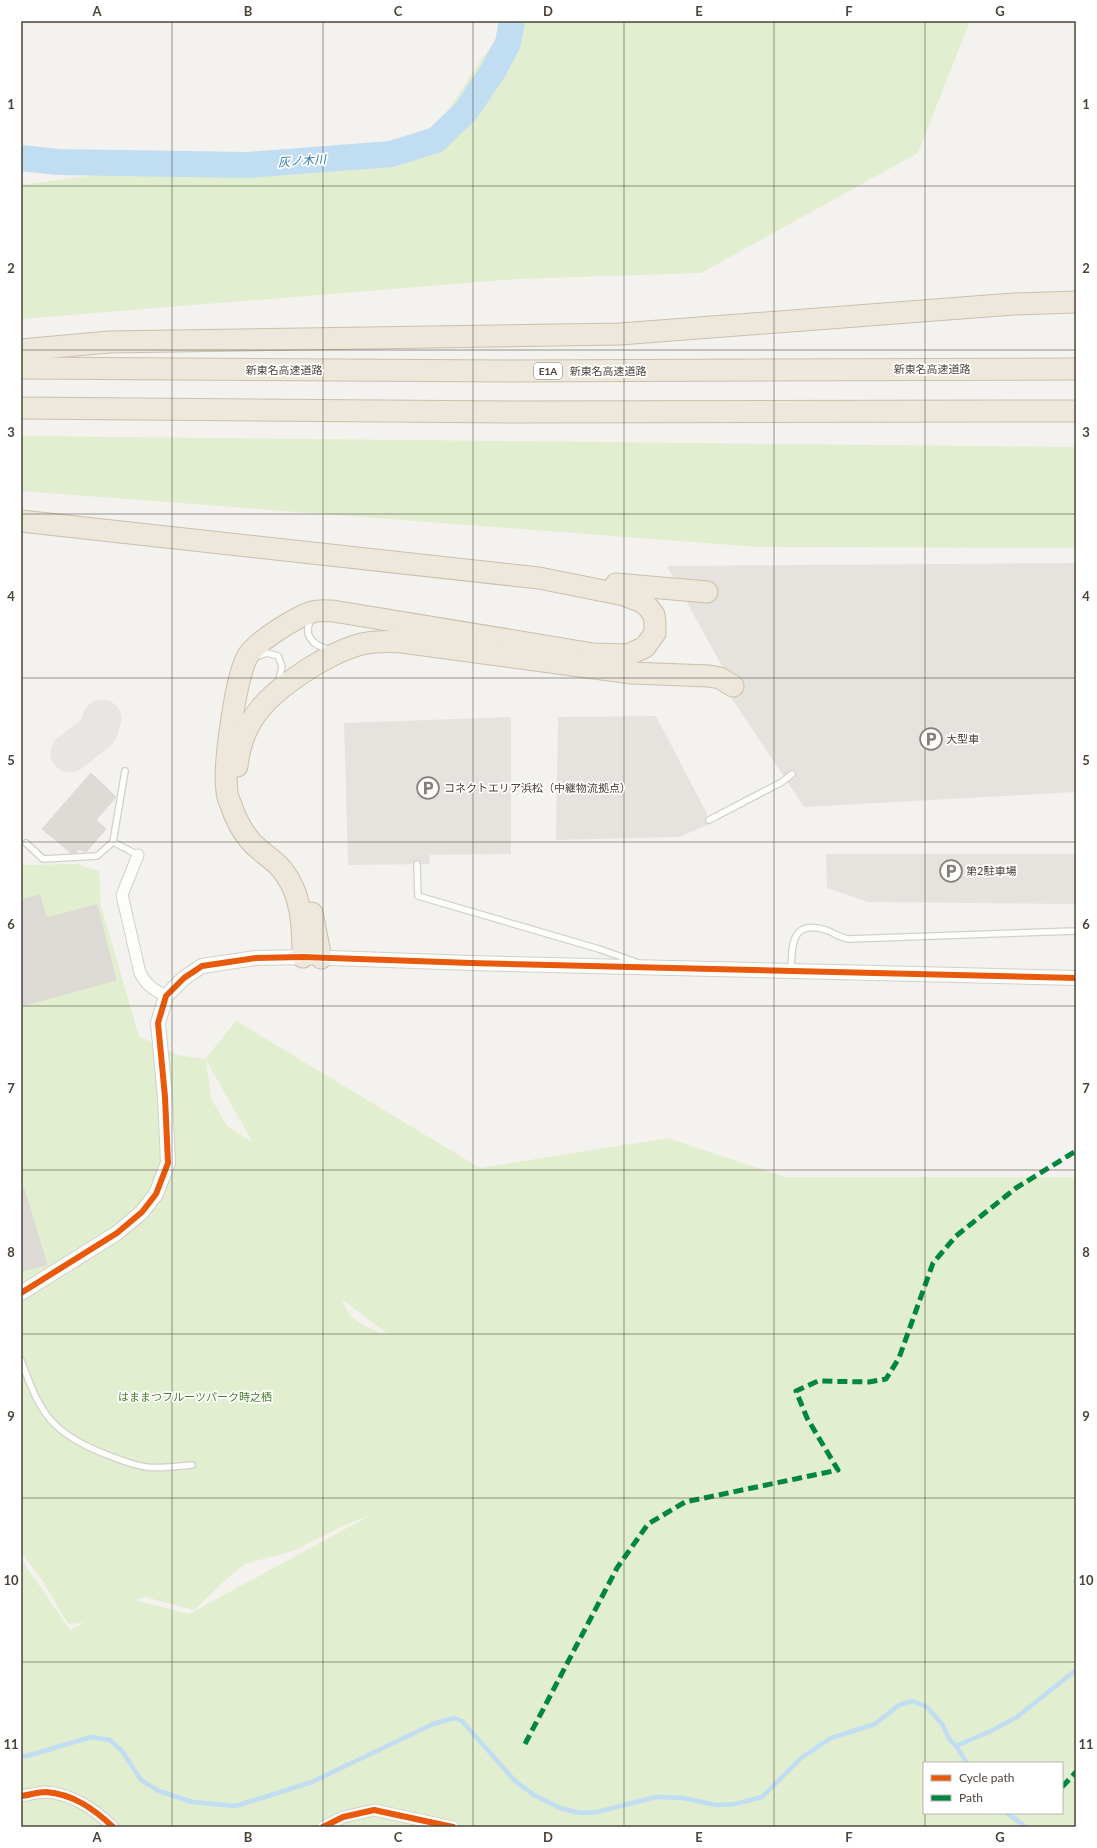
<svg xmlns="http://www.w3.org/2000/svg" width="1097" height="1848" font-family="Lato,'Noto Sans JP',sans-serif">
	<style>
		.green { fill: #e1eecf; fill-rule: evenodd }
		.parking { fill: #e6e3df }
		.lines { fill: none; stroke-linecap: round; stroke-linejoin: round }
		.stream { stroke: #c0ddf1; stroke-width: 4.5 }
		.river { stroke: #c0ddf1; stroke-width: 26 }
		.taxiway { stroke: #e8e6e4; stroke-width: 39 }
		.building { fill: #dedbd6; stroke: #dcd9d4 }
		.service-casing { stroke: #d2d0cb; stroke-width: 8 }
		.minor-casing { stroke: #d2d0cb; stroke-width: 13 }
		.tertiary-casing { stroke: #d2d0cb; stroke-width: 16 }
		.motorway-casing { stroke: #ccbfa9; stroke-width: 23 }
		.service { stroke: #fdfdfc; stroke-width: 5.5 }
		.minor { stroke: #fdfdfc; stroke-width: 11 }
		.tertiary { stroke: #fdfdfc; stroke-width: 14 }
		.motorway { stroke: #ede8db; stroke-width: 21 }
		.quiet { stroke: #00873e; stroke-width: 5; stroke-dasharray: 10 5; stroke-linecap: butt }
		.cycleway-casing { stroke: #fff; stroke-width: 8 }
		.cycleway { stroke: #e8590c; stroke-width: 6 }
		.grid { fill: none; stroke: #4b4439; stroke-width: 1; stroke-opacity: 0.55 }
		.labels { text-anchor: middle; stroke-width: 3.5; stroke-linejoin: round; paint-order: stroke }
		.shield { fill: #fff; stroke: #817c74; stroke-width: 1 }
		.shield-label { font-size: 10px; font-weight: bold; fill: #4b4439 }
		.street-label { font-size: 11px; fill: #4b4439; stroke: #fff }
		.poi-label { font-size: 11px; fill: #4b4439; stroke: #fff; text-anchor: start }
		.park-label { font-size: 11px; fill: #4a7f2a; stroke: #fff }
		.water-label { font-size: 12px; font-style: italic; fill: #2e7ab2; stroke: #fff }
		.neatline { fill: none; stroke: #4b4439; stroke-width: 1.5 }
		.grid-label { font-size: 13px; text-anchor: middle; font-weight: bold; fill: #4b4439 }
	</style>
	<rect width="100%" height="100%" fill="#f4f2ee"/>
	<g class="green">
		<path d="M512,21H970L918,153L701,273L517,279L21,319V185L219,158L395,144L432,135L480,61Z"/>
		<path d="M21,436L1076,447V548L758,547L21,491Z"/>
		<path d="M76,864L99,871L101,906L139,1036L177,1055L205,1059L236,1021L480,1168L668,1138L785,1177H1073L1076,1181V1827H21V1559L70,1630L85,1623L68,1624L42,1580L21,1552V865ZM206,1060L252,1141V1142L227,1126L211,1098ZM342,1299L386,1333V1334C367,1329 347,1319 342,1299ZM371,1515L189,1614L135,1600L145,1597L194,1610L222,1583L245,1564L293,1551L343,1526ZM924,1763H1062V1813H924Z"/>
	</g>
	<g class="parking">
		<path d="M1076,563V792L804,807L728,693L724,670L667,566Z"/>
		<path d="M656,716L706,812L710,824L679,837L556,840L558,717Z"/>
		<path d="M511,717V854L430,855L429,864L348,865L344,723Z"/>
		<path d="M826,854H1076V904L868,902L827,888Z"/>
	</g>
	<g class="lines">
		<g class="stream">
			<path d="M956,1746L991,1731L1017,1717L1076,1670"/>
			<path d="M21,1756H27L91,1737L110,1740L122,1751L141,1780L159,1791L192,1802L236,1806L312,1782L433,1724L454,1718L462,1721L515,1781L534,1795L560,1808L580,1813L597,1812L656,1797L683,1798L716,1805L735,1804L762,1797L801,1758L831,1738L875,1724L899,1705L912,1701L927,1707L942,1724L950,1740L956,1746L967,1763"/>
			<path d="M1007,1813L1026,1827"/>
		</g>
		<path class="river" d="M21,158L58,162L248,165L391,154L436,140L466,111L493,71L508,43L512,21"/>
		<path class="taxiway" d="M70,753L98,731L102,719"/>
	</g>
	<g class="building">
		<path d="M91,773L116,797L96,820L106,829L86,852L79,849L76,853H71L42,829Z"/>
		<path d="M40,895L46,918L97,905L116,980L21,1006V900Z"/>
		<path d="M21,1189H24L47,1265L21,1271Z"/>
	</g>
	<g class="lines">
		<g class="service-casing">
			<g id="service">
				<path d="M312,619C301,635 314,646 330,650"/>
				<path d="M256,657L267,653L278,656L282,666L279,681"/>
				<path d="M125,771L113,842L138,855"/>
				<path d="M709,820L782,782L792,774"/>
				<path d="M26,843L43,859L97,856L113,842"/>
				<path d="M417,864L418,896L599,949L636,962"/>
				<path d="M791,971C792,947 790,919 826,930C835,933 840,938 849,939L1076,931"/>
				<path d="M21,1360C40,1413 51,1433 105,1454C118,1459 132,1465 146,1467C160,1469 178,1466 192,1465"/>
			</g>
		</g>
		<g class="minor-casing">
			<g id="minor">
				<path d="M138,855L122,895L140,973C146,985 154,990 166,996"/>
				<path d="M21,1796C29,1795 38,1792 46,1792C73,1794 94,1809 113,1827"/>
				<path d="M323,1827L343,1817L374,1810L453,1827"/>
			</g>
		</g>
		<g class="tertiary-casing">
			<path id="tertiary" d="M21,1293L117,1233L142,1212L156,1194L168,1163L165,1097L158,1023L166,996L184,978L202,966L256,958L303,957L471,963L1076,978"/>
		</g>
		<g class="motorway-casing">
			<g id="motorway">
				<path d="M21,350L109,342L620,334L1013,304L1076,302"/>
				<path d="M21,368L510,371L1076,369"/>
				<path d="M21,408L517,412L1076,411"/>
				<path d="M21,521L539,578L624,595L642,602L648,607L654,615L655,624V633L645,647L628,655L593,654L333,611C326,611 319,610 312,612C296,617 258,641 249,654C236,671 223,768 227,791C227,796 229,801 231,805C237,823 246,839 260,850C267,856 273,860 279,866C302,891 303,925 303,957"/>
				<path d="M616,584L707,592"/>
				<path d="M237,766C242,716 273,691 313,666C328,657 345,648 362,644C376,641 388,641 402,642L632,673L709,676L720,678L733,686"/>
				<path d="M312,913L321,958"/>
			</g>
		</g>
		<use href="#service" class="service"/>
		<use href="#minor" class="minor"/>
		<use href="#tertiary" class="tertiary"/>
		<use href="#motorway" class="motorway"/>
		<g class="quiet">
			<path d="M525,1744L617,1568L648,1524L685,1502L838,1470L807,1418L796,1391L818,1381L869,1382L886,1379L899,1358L933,1263L956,1236L1016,1188L1076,1151"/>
			<path d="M1062,1787L1076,1772"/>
		</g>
		<g class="cycleway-casing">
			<g id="cycleway">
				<path d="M21,1293L117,1233L142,1212L156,1194L168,1163L165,1097L158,1023L166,996L184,978L202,966L256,958L303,957L471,963L1076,978"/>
				<path d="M21,1796C29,1795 38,1792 46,1792C73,1794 94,1809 113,1827"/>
				<path d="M323,1827L343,1817L374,1810L453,1827"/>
			</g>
		</g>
		<use href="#cycleway" class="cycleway"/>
	</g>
	<path class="grid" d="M172,21V1827M323,21V1827M473,21V1827M624,21V1827M774,21V1827M925,21V1763M21,186H1076M21,350H1076M21,514H1076M21,678H1076M21,842H1076M21,1006H1076M21,1170H1076M21,1334H1076M21,1498H1076M21,1662H1076M925,1813V1827"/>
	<defs>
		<g id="parking-ring" transform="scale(1.15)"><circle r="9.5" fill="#fff" stroke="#868178" stroke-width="1.5"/><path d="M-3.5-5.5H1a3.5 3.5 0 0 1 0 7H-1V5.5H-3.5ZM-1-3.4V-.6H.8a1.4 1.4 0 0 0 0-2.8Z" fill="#868178"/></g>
	</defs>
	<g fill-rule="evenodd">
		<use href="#parking-ring" x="931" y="739"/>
		<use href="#parking-ring" x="428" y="788"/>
		<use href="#parking-ring" x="951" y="871"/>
	</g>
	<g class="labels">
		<rect class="shield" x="534" y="363" width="28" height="16" rx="3"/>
		<g class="shield-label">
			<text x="548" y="375">E1A</text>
		</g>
		<g class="street-label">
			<text x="932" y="373">新東名高速道路</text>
			<text x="284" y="374">新東名高速道路</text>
			<text x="608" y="375">新東名高速道路</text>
		</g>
		<g class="poi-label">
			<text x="946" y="743">大型車</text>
			<text x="444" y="792">コネクトエリア浜松（中継物流拠点）</text>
			<text x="966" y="875">第2駐車場</text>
		</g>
		<g class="park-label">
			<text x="195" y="1401">はままつフルーツパーク時之栖</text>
		</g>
		<g class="water-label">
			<text transform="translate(302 161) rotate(-4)" y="4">灰ノ木川</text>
		</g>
	</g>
	<rect width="1097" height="1848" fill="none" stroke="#ffffff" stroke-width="44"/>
	<rect x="923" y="1762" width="140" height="52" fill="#ffffff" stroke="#b7b4b0"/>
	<rect x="931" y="1775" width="20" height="6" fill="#e8590c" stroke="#b7b4b0"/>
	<text x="959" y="1782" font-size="12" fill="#4b4439">Cycle path</text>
	<rect x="931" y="1795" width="20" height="6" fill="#00873e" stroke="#b7b4b0"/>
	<text x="959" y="1802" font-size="12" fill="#4b4439">Path</text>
	<rect x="22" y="22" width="1053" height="1804" class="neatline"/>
	<g class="grid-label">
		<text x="97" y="16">A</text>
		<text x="248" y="16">B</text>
		<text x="398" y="16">C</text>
		<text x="548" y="16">D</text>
		<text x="699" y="16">E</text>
		<text x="849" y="16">F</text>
		<text x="1000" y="16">G</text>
		<text x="11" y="109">1</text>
		<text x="1086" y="109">1</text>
		<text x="11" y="273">2</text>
		<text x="1086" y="273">2</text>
		<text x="11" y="437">3</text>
		<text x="1086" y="437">3</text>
		<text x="11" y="601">4</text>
		<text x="1086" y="601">4</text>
		<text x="11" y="765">5</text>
		<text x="1086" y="765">5</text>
		<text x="11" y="929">6</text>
		<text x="1086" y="929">6</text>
		<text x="11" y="1093">7</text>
		<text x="1086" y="1093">7</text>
		<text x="11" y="1257">8</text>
		<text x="1086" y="1257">8</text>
		<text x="11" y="1421">9</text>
		<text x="1086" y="1421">9</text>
		<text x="11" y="1585">10</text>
		<text x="1086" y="1585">10</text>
		<text x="11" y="1749">11</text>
		<text x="1086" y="1749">11</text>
		<text x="97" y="1842">A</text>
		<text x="248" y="1842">B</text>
		<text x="398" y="1842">C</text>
		<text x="548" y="1842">D</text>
		<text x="699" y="1842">E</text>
		<text x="849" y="1842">F</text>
		<text x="1000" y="1842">G</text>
	</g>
</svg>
